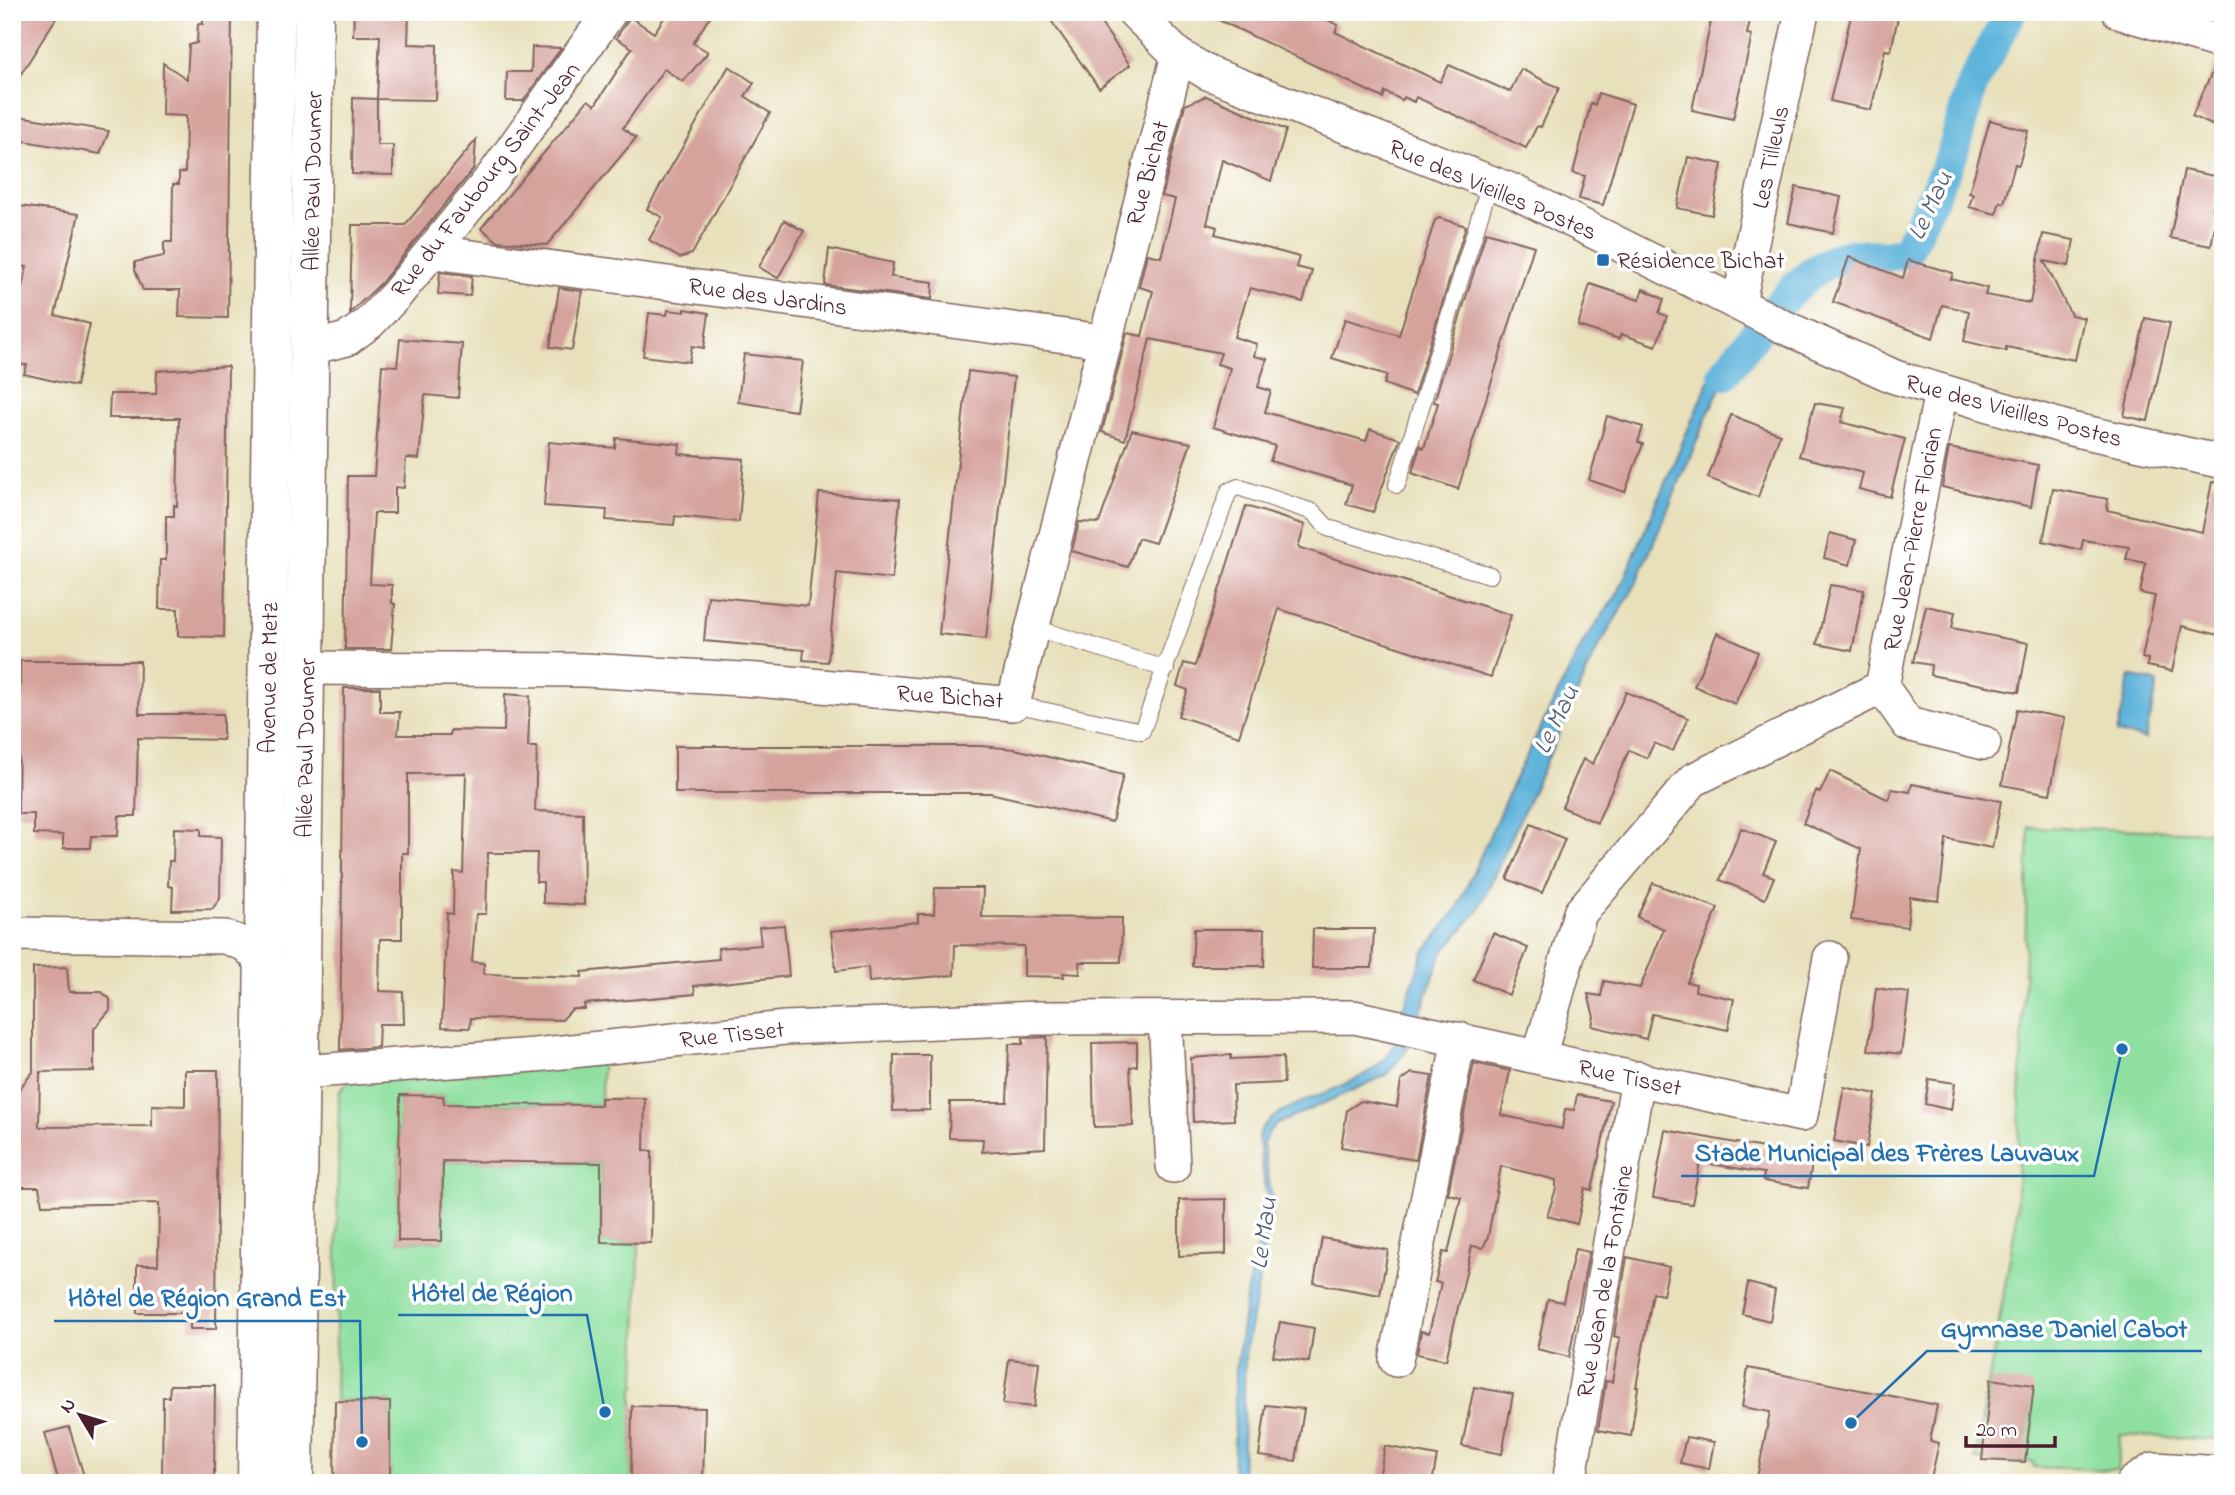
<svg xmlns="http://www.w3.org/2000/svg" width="2235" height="1495" font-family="'Indie Flower',sans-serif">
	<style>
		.green { fill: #8fe0a0; stroke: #6c8066; stroke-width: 2 }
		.water { fill: #5fb4db; stroke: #546a83; stroke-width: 2 }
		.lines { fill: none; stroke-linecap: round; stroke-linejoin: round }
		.canal { stroke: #5fb4db; stroke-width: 32 }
		.building { fill: #d5a29c }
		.service-casing { stroke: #81635d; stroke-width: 18 }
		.minor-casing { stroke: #81635d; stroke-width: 36 }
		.primary-casing { stroke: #81635d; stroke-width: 41 }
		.service { stroke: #fff; stroke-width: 16 }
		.minor { stroke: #fff; stroke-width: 33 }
		.primary { stroke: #fff; stroke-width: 38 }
		.poi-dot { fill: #1f6fb2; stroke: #fff; stroke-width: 2.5 }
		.labels { text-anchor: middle; stroke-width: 7; stroke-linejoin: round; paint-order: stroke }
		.street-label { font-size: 24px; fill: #4a1f2b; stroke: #fff }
		.poi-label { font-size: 24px; fill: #4a1f2b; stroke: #fff; text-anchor: start }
		.water-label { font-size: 26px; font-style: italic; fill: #525b71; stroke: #fff }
		.leader { fill: none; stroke: #1f6fb2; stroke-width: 2.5 }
		.callout-dot { fill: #1f6fb2; stroke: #fff; stroke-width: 2.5 }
		.callout-label { font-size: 26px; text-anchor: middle; font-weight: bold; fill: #1f6fb2; stroke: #fff; stroke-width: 7; stroke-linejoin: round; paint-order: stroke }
	</style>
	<rect width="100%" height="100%" fill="#fff"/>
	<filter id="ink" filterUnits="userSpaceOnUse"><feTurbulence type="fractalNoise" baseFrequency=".0143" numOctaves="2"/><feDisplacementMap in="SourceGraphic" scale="14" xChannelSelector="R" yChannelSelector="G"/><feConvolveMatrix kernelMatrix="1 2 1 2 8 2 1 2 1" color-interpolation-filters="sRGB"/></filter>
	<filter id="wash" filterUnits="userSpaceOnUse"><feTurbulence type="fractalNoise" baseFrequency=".00686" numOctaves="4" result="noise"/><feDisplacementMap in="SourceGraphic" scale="28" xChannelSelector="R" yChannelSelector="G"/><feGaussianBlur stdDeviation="1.57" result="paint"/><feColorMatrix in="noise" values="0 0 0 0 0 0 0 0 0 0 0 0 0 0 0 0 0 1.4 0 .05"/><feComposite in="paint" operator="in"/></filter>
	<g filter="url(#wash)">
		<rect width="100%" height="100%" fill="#e8e0bb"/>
		<g class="green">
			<path d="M2029,827L2223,832V1440L2120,1435L2117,1470L2034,1467L2033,1462L1975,1460L2016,1222Z"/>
			<path d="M602,1064L601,1105L444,1104L443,1096H400L398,1241H442L443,1161L601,1163V1242L639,1243L636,1387L633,1388L631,1483H390V1402L335,1401L339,1092L348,1082Z"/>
		</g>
		<g class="water">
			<path d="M1741,336L1758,346L1731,374L1715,398L1636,584L1598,648L1478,911L1442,953L1415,1028L1397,1025L1425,950L1457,909L1513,783L1584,641L1618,593L1707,385L1721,358Z"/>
			<path d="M2130,676L2158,683L2145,739L2117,733Z"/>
			<path d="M1395,1043L1410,1045L1387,1075L1277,1124L1270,1130L1263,1144L1273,1205L1245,1355L1242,1483H1233L1236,1368L1247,1290L1267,1203L1258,1136C1274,1094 1372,1095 1395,1043Z"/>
		</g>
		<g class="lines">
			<path class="canal" d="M1724,374C1753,338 1799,266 1846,256C1868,252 1889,261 1908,249L1952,155L1972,85L2011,12"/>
		</g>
		<g id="blocks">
			<g class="building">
				<path d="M12,12H60L12,88Z"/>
				<path d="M203,12H232L228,318L179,317L180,290H143L135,270V262L164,256V242H172L173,184H179V173L185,172L186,116L162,115L163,63L187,79L189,45L197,43L198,24H203Z"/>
				<path d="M354,12H409L408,44L437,45L436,100L377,99L380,36H353Z"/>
				<path d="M668,12H713L693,43L708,52L683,82L664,69L623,128L636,138L547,245L497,241L481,228L588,100L595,105L632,48L616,38L630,17L654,33Z"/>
				<path d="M1045,12H1093L1130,65L1099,88Z"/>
				<path d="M1202,12H1330L1326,19L1338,25L1335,32L1440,82L1449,65L1510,92L1521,69L1559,88L1541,127L1537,126L1526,148L1416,97L1414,102L1404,97L1402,100L1385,92L1383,98Z"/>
				<path d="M1713,12L1751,16L1747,34L1752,35L1733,119L1692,110Z"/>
				<path d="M1852,12H1899L1891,51L1885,50L1871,110L1830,101Z"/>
				<path d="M532,47L561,48L523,101H506L507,72H531Z"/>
				<path d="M2217,61L2223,62V130L2192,116Z"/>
				<path d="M729,66L754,83L745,96L770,113L692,254L680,258L649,240L662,217L647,209Z"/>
				<path d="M1598,93L1633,104L1603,205L1579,199L1585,176L1573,173L1591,103L1595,105Z"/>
				<path d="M1206,96L1286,130L1271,181L1222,160L1207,224L1217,227L1215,234L1299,257L1296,267L1312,271L1303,302L1250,288L1234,337L1257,344L1254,356L1267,359L1258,387L1271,391L1265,412L1366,441L1370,429L1400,439L1373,512L1346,504L1352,485L1270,461L1275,446L1213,427L1230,368L1217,364L1221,353L1150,339L1125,440L1102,432L1127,333L1142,336L1153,291L1139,287L1147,254L1161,257L1175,199L1162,196L1185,105Z"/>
				<path d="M353,98L377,99V145H393V175L352,174Z"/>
				<path d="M12,115L109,131L100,154L12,139Z"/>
				<path d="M1990,120L2028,131L2019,165L2015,164L2004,203L2000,202L1996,214L1969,207L1973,194L1969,193Z"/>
				<path d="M476,140L474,168L382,282L350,313L352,225H405Z"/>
				<path d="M1688,157L1722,164L1712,215L1677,208Z"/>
				<path d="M2184,170L2219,177L2213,209L2218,210L2211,246L2170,238Z"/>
				<path d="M1796,187L1841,197L1833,233L1788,223Z"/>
				<path d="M12,205L79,214L55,315L90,324L76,386L24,374L27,365L12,363V315H15L27,267L12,266Z"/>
				<path d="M1439,218L1466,226L1414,395L1384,384L1387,375L1332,358L1345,319L1399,335L1435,220Z"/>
				<path d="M784,220L804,231L778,278L759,267Z"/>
				<path d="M1486,232L1534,246L1458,489L1412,473L1420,446L1424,448L1438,403L1434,402Z"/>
				<path d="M2043,234L2074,240L2069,266L2044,261L2071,315L2084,318L2075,360L2006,347V351L1964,341L1969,311L1942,305L1933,338L1833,302L1849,257L1903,278L1908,260L1953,273L1951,279L1987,288L1985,295L2030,303Z"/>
				<path d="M829,249L893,263L891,277L933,282L932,299L825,285Z"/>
				<path d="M440,272L472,276L470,296L438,294Z"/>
				<path d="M1590,284L1639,300L1643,289L1664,299L1659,313L1667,316L1656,346L1621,334L1619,339L1578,326Z"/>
				<path d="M559,288L582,291L572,350L550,347Z"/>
				<path d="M685,309L709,313L704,348L692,346L689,362L643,356L649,313L667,315L668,310L685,312Z"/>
				<path d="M2145,318L2170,323L2148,421L2124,416Z"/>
				<path d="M400,339L462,344L458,398L425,395L419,459L406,458L404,488L395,487V513H374L370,584L392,585V603L395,604L391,649H345L348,476H374L382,365L397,366Z"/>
				<path d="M744,354L803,361L796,411L738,402Z"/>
				<path d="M228,366L224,637L178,636V609H159L160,560H166V516H174V505L177,506L179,418H109L110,394H156L157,371Z"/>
				<path d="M968,371L1014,377L986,639L939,634Z"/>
				<path d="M1815,403L1845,408L1841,422L1905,439L1890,497L1859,489L1863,473L1799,456Z"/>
				<path d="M1731,415L1780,434L1758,497L1708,478Z"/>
				<path d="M1607,416L1643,427L1638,442L1643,444L1625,492L1589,480Z"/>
				<path d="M1132,430L1191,443L1155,543L1138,538L1128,567L1072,551L1079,522L1099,523Z"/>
				<path d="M616,438L680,444L679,454L744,459L739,522L675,516L674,525L606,520L607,510L544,506L549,442L615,448Z"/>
				<path d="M1949,448L2038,465L2031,507L1942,487Z"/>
				<path d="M2212,482L2223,483V636L2182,626L2172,671L2147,666L2148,659L2142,658L2155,596L2140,593L2146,563L2126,559L2129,547L2083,540L2081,550L2043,541L2053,489L2108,499L2107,510L2202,532Z"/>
				<path d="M819,493L900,499L892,579L837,573L828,662L803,660L804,650L704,641L708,596L808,606Z"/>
				<path d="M1246,506L1305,525L1298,547L1511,615L1491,677L1279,609L1239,736L1178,716L1188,690L1177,686L1184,663L1195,666Z"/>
				<path d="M1830,533L1856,540L1850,565L1824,558Z"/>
				<path d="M1830,585L1864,590L1852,651L1817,644Z"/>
				<path d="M1926,606L1955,612L1952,628L2028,643L2019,692L1930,675L1931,665L1913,662Z"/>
				<path d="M1717,633L1758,652L1735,704L1694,686Z"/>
				<path d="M20,661H140L139,714H223V740L138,738L136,816H119L118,836H91L90,848H63V835L34,834V814H18Z"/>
				<path d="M344,688H380V712H400L398,735H450L451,730L504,731L505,694L530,696L528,747H537L535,811L583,813L584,905L543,903V882H536L537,853H488L486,914H476L472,962L484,963V974L582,977V972L719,959L718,948L761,945L759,927L784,925L789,976L694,986L695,994L584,1004L585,1009H572L562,1020L471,1018L470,1028L442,1027L447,913L453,914L454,872L463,873L466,773L408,774V853H402V939H380L379,991L403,992L404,1024H379L378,1047L340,1050Z"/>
				<path d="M1626,692L1688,718L1673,751L1654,743L1647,758L1629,750L1597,823L1562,807L1583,759L1593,764Z"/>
				<path d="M2017,709L2065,718L2050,794L2002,785Z"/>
				<path d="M675,746H980L1015,749L1123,775L1112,822L990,793H675Z"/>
				<path d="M1830,771L1889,800L1892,789L1910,792L1912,784L2001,801L1992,848L1946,839L1939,901L1910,897L1907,927L1851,920L1861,849L1803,823L1816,791L1820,793Z"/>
				<path d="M1531,824L1565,839L1542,893L1507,879Z"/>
				<path d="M174,828L201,829V836L221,837L220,899L212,909L172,910L173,887L168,886L169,861H173Z"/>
				<path d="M1741,828L1776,842L1763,873L1774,877L1765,899L1720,880Z"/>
				<path d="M1653,883L1718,908L1687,982L1696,984L1695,991L1734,999L1728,1030L1652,1014L1646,1039L1592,1026L1594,1017L1588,994L1601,996L1604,981L1640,988L1664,929L1637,917Z"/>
				<path d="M935,888H983L982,917L1122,918L1121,962H1079L1080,974L1063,973L1064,977L1024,976V946L955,945L954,975L869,982L868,967L836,971L831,931L918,922V914H934Z"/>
				<path d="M1194,929H1265L1264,966H1192Z"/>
				<path d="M1313,929H1374L1372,968H1312Z"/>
				<path d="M1493,933L1528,948L1509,995L1473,980Z"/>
				<path d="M67,967L69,992H102L110,999V1010L94,1029V1071L40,1072L39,1127L152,1126V1105L185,1106V1070H218L216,1329H190V1313H137V1265H158L159,1203L42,1205L39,1187H21L12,1133V1098L33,1072V968Z"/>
				<path d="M1876,988L1909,993L1901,1054L1868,1050Z"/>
				<path d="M1047,1037L1045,1148L982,1152L983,1139L949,1138L950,1102H1007L1009,1044H1023V1038Z"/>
				<path d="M1137,1042V1066L1130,1067L1133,1126L1094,1127L1092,1043Z"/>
				<path d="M894,1055H930V1110L893,1111Z"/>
				<path d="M1231,1055V1059L1283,1057L1284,1083L1233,1085L1234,1120L1193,1122L1191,1058Z"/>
				<path d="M1474,1063L1510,1071L1501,1115L1562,1129L1565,1109L1574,1110L1577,1095L1611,1101L1592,1190L1585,1188L1577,1224L1547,1216L1556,1189V1180L1501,1166L1488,1237L1483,1248L1472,1246L1446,1360L1417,1354L1421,1331L1429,1333L1441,1283L1435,1282L1443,1252L1448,1253L1461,1197L1448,1194Z"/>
				<path d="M1412,1073L1432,1076L1416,1160L1341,1147L1347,1110L1361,1101L1397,1107L1401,1081Z"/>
				<path d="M1929,1079L1955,1083L1951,1110L1925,1104Z"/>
				<path d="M1844,1087L1876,1094L1867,1147L1834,1141Z"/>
				<path d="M400,1095L443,1096L444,1104L601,1105V1098H645L644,1150L652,1151L651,1243L601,1242V1163L443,1161L442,1241H398Z"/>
				<path d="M1665,1130L1813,1157L1808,1188L1763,1181L1764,1173L1700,1162L1692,1204L1653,1198Z"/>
				<path d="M1226,1199V1254L1179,1256V1200Z"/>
				<path d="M1322,1238L1388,1250L1380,1295L1314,1283Z"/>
				<path d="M1575,1249L1589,1252L1569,1357L1537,1349L1548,1299L1563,1302Z"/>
				<path d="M1627,1257L1669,1267L1663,1295L1653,1293L1636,1387H1638L1631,1436L1598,1430L1606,1381L1612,1382L1620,1338L1614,1336Z"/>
				<path d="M1748,1283L1775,1290L1770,1321L1742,1314Z"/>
				<path d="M1280,1322L1314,1328L1309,1362L1273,1356Z"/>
				<path d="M1009,1359L1039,1362L1034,1407L1003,1404Z"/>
				<path d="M1748,1368L1937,1405L1930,1441L1939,1443L1930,1483H1756L1770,1412L1742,1407Z"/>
				<path d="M1991,1379L2034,1385L2025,1462L1982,1460Z"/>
				<path d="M170,1385H215L214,1477L162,1476L163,1397H169Z"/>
				<path d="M1474,1387L1513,1394L1502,1454L1462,1446Z"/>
				<path d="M335,1401L390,1402V1483H334Z"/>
				<path d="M1266,1405L1304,1409L1296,1461L1259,1456Z"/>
				<path d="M632,1406L705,1408L703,1483H631Z"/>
				<path d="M69,1427L86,1483H59L45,1433Z"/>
				<path d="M1686,1437L1714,1442L1709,1469L1680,1463Z"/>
				<path d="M1385,1446L1437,1456L1432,1483H1378Z"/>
			</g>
		</g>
	</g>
	<g filter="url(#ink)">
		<use href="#blocks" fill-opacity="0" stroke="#81635d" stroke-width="2"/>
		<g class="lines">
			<g class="service-casing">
				<g id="service">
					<path d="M1397,485L1490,183"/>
					<path d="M1032,627L1166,669"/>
					<path d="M1013,704L1142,731L1229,491L1238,487L1313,512L1328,528L1490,575"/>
				</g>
			</g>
			<g class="minor-casing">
				<g id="minor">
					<path d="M1134,12L1178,55L1208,73L1513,191L1782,326L1895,377L2071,429L2223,462"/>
					<path d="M2119,12L2223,43"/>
					<path d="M434,252L1103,341"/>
					<path d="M1739,302L1802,12"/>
					<path d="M310,348L347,339L369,323L396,295L494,175L610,12"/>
					<path d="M305,668L585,670L758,680L1013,704L1178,55"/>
					<path d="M1882,687L1908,724L1984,743"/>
					<path d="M12,934L225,937L246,945L264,964"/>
					<path d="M1165,1018L1173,1166"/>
					<path d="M1539,1057L1580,913L1693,780L1882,687L1941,392"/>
					<path d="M300,1072L535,1055L785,1028L1037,1018L1354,1017L1801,1115L1830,958"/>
					<path d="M1396,1360L1459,1039"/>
					<path d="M1569,1483L1638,1078"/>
					<path d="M2133,1483L2154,1469L2223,1473"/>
				</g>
			</g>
			<g class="primary-casing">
				<g id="primary">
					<path d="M257,1483L276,12"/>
					<path d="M294,1483L314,12"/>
				</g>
			</g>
			<use href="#service" class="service"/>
			<use href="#minor" class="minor"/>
			<use href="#primary" class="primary"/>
		</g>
	</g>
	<rect class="poi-dot" x="1596" y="253" width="14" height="14" rx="3.5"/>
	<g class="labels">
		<g class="street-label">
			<text transform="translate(1770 157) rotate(-78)" y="8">Les Tilleuls</text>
			<text transform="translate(1147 173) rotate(-75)" y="8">Rue Bichat</text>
			<text transform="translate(485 179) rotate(-52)" y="8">Rue du Faubourg Saint-Jean</text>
			<text transform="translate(312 181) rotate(-89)" y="8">Allée Paul Doumer</text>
			<text transform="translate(1493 189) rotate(23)" y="8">Rue des Vieilles Postes</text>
			<text transform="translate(768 296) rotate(8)" y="8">Rue des Jardins</text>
			<text transform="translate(2014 410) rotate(15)" y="8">Rue des Vieilles Postes</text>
			<text transform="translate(1912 539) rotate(-79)" y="8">Rue Jean-Pierre Florian</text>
			<text transform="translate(268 678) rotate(-89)" y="8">Avenue de Metz</text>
			<text transform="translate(950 696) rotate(4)" y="8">Rue Bichat</text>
			<text transform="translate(305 748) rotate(-89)" y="8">Allée Paul Doumer</text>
			<text transform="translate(732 1034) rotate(-6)" y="8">Rue Tisset</text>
			<text transform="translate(1630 1077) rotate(12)" y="8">Rue Tisset</text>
			<text transform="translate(1604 1281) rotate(-80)" y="8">Rue Jean de la Fontaine</text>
		</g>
		<g class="poi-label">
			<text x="1617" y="268">Résidence Bichat</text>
		</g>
		<g class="water-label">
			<text transform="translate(1929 205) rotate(-65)" y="9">Le Mau</text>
			<text transform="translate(1555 719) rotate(-64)" y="9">Le Mau</text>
			<text transform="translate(1262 1233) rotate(-82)" y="9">Le Mau</text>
		</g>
	</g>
	<path class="leader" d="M2122 1049L2094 1176H1681M605 1412L587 1315H398M362 1442L360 1321H54M1851 1423L1927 1351H2202"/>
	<g class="callout-dot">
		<circle cx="2122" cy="1049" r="7"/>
		<circle cx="605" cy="1412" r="7"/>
		<circle cx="362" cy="1442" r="7"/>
		<circle cx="1851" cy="1423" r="7"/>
	</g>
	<g class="callout-label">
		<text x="1887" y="1161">Stade Municipal des Frères Lauvaux</text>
		<text x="492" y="1301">Hôtel de Région</text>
		<text x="207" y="1306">Hôtel de Région Grand Est</text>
		<text x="2064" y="1337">Gymnase Daniel Cabot</text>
	</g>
	<rect width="2235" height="1495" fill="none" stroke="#fff" stroke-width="42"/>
	<g transform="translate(80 1415) rotate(308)" stroke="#ffffff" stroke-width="5" paint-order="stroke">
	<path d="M0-5L12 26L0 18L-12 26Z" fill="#4a1f2b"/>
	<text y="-10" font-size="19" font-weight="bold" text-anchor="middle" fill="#4a1f2b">N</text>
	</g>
	<path d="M1966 1436v10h89v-10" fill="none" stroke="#4a1f2b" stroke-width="3.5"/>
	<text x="1976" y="1436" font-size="21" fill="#4a1f2b" stroke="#ffffff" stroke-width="5" paint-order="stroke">20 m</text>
</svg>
